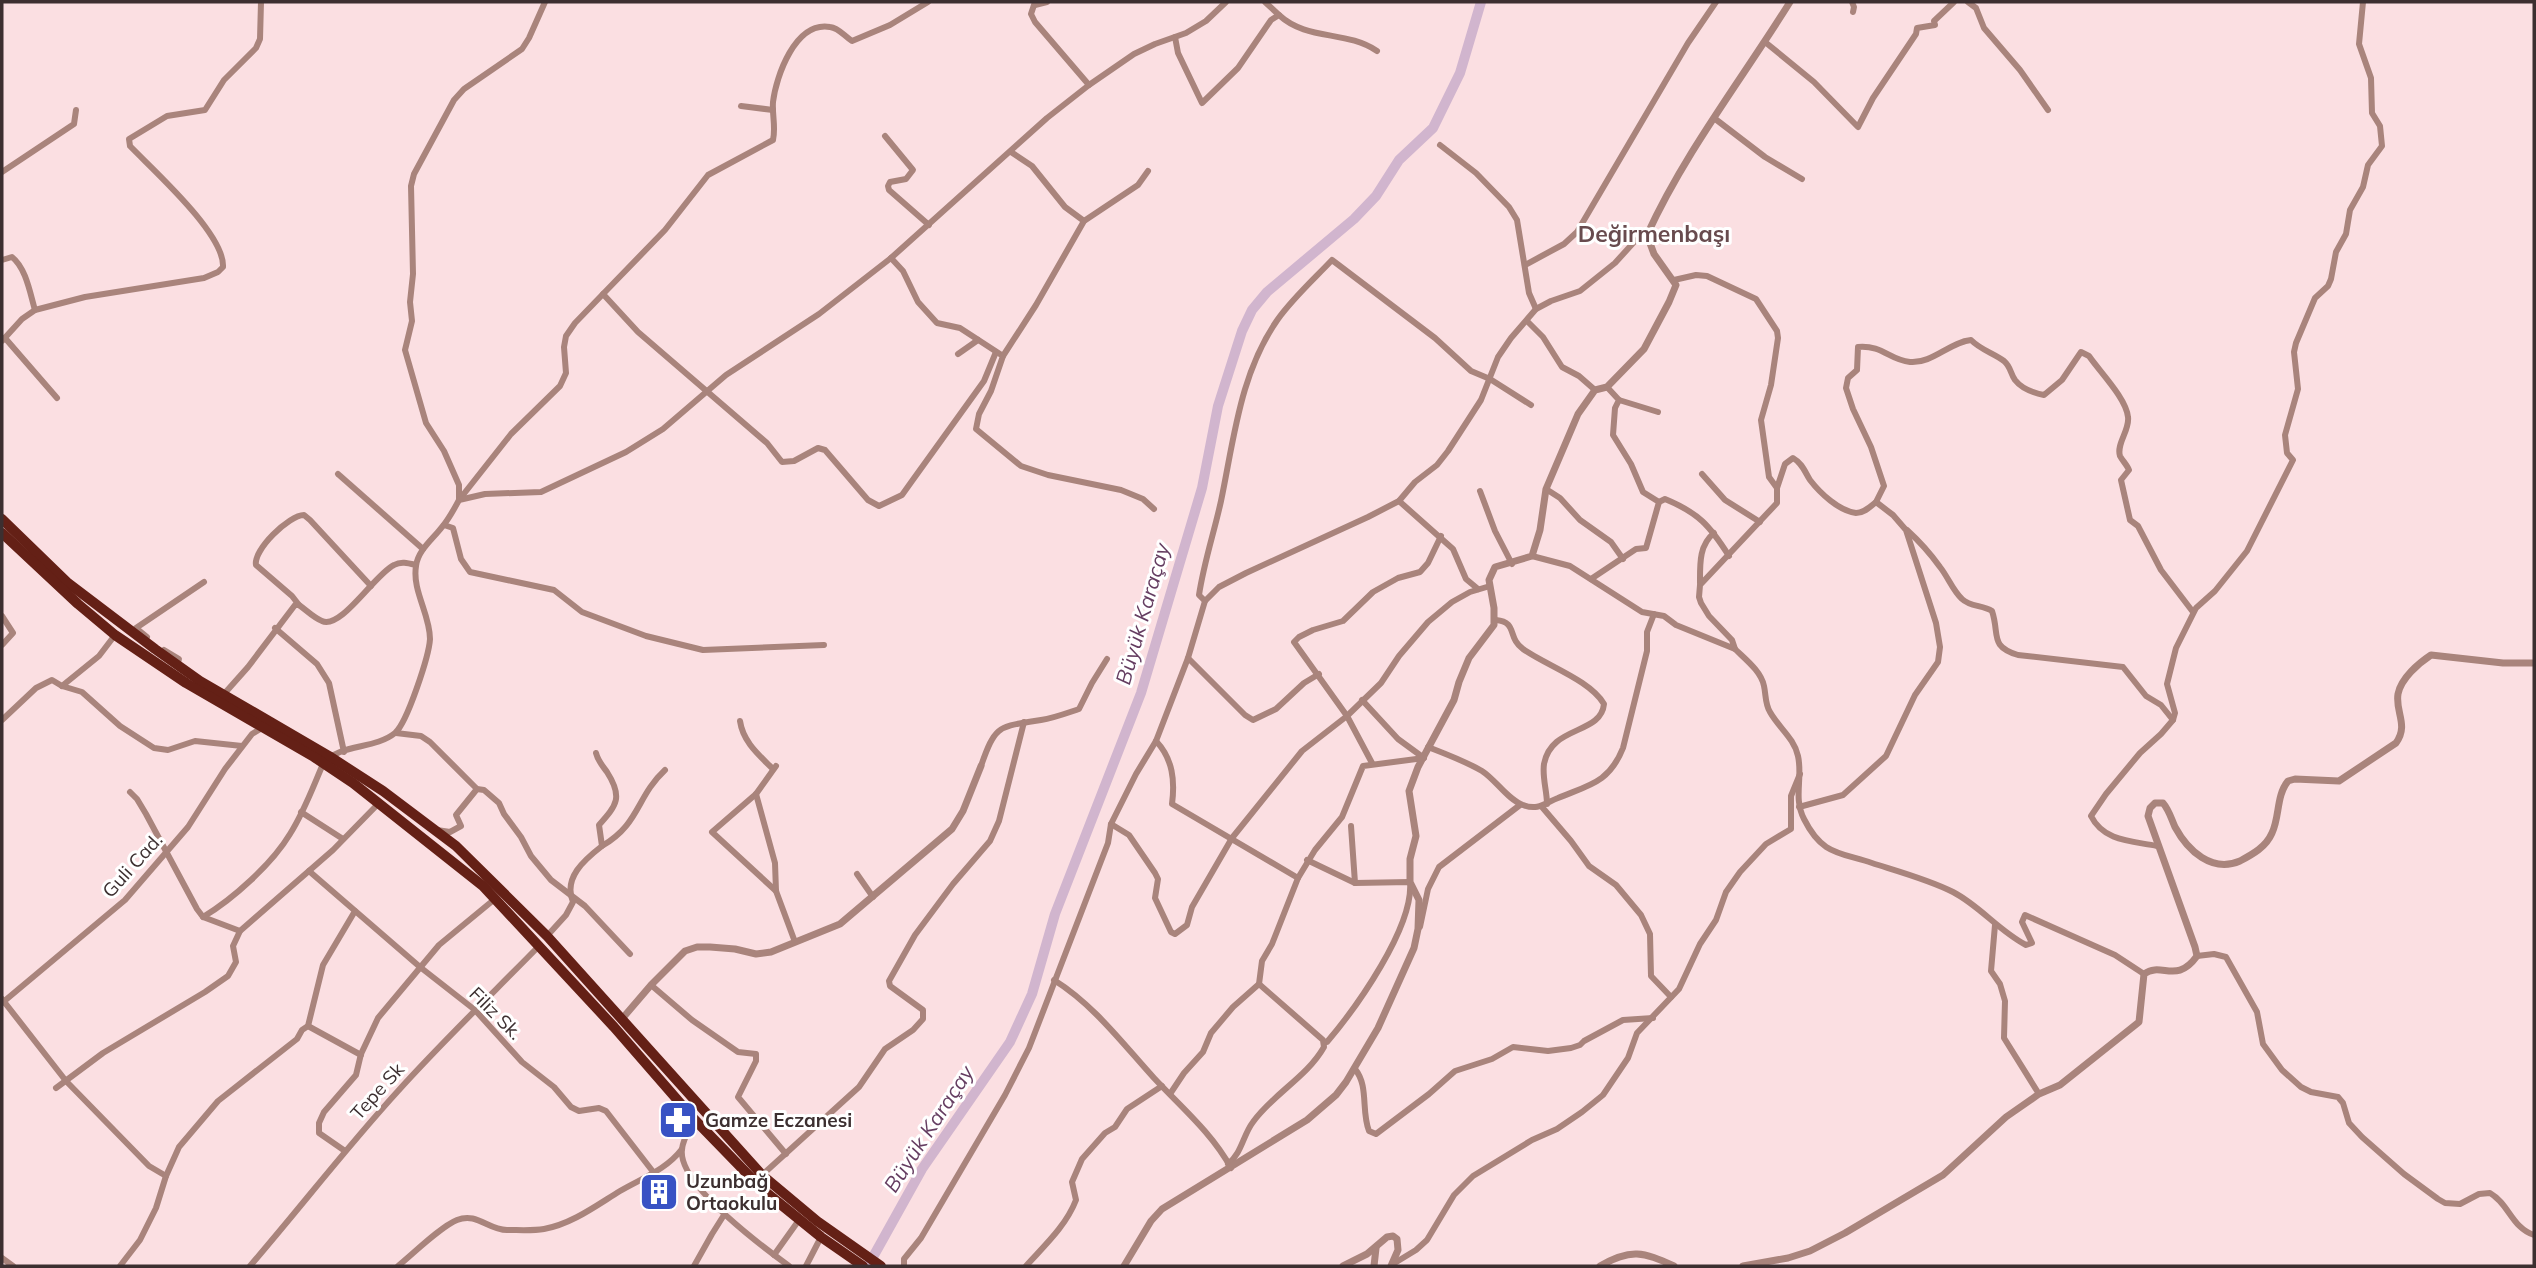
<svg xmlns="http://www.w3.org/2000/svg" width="2536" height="1268" font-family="Mulish,sans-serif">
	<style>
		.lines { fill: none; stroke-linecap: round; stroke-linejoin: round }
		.river { stroke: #d1b5ce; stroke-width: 10 }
		.minor { stroke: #a9847c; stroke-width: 6 }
		.tertiary { stroke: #a9847c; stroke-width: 7 }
		.trunk { stroke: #642016; stroke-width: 10 }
		.labels { text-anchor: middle; stroke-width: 6; stroke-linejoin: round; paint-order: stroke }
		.street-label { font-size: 19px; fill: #3c2f30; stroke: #fff }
		.poi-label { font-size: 19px; font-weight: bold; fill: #3c2f30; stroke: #fff; text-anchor: start }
		.water-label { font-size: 21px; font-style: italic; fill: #653d61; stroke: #fff }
		.quarter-label { font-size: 23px; font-weight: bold; fill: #684b4e; stroke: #fff }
	</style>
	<rect width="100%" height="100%" fill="#fbdfe2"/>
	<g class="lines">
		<path class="river" d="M868,1266L922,1169L1010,1042L1032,994L1055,914L1141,693L1202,488L1218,406L1242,331L1252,310L1267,292L1354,219L1376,196L1399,160L1433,128L1460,73L1481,2"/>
		<g class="minor">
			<path d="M545,2L529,38L522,49L464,89L454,100L414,174L411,186L413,274L410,302L412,321L405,350L426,423L444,451L459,485V500L511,434L560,386L566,373L564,347L566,336L575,323L603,294"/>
			<path d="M928,2L890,25L852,41C844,36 839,28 830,27C795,21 776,77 773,102C772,115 776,127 773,140L708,175L665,230L603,294L638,332L767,443L782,462L794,461L818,448L825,450L868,500L879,506L902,495L912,481L984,381L996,352"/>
			<path d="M1035,2L1031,14L1035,22L1089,85"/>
			<path d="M1265,2L1279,15"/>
			<path d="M1852,2L1854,7L1853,12"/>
			<path d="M1968,2L1976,8L1984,28L2020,70L2048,110"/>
			<path d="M1035,5L1047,2"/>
			<path d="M1175,37L1178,53L1202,103L1238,68L1271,20L1279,15C1307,41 1346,30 1377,51"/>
			<path d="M1765,42L1814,82L1858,127L1873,98L1916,34L1917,28L1935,25L1934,21L1954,2"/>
			<path d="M741,106L773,110"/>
			<path d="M1714,118L1765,157L1802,179"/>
			<path d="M885,136L913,170L906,179L890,182L888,186L889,190L929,225"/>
			<path d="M1440,145L1476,173L1509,207L1517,220L1529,293L1536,309"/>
			<path d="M1011,152L1032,166L1065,207L1084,221"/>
			<path d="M2,172L74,124L76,110"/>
			<path d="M891,258L903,271L918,302L937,323L960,328L1003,356L991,391L979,414L976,429L1021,466L1048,475L1121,490L1143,499L1154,509"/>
			<path d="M2,260L12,257C26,268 30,293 35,310"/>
			<path d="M1525,265L1564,244L1577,232L1688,43L1716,2"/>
			<path d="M1527,321L1543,337L1562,367L1579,376L1595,390"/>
			<path d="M5,338L57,398"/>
			<path d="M2,341L22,319L35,310L85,297L204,278L218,272L223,267C225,234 153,170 130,146L129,139L167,116L205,110L224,80L256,48L260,39L261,2"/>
			<path d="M958,354L978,340"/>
			<path d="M1003,356L1036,305L1084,221L1138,185L1148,171"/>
			<path d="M1619,400L1658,412"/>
			<path d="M338,474L423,549"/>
			<path d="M1702,474L1725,500L1760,522"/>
			<path d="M1777,488L1785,464L1793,458C1802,463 1805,472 1810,480C1820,493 1839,511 1856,513C1864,513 1870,507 1876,502L1893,515L1906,530L1936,623L1940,647L1938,662L1915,695L1886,756L1843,795L1799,807"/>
			<path d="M1546,489L1560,498L1580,520L1611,542L1623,559"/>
			<path d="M1480,491L1495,531L1512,564"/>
			<path d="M1399,501L1453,549L1466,579L1478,589"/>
			<path d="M1659,502L1665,499C1699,513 1710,526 1729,556"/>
			<path d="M1876,502L1884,486L1871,447L1853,409L1846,388L1848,378L1857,370L1858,347C1883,345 1889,360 1910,362C1932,364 1950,342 1971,340C1981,350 1993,353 2004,361C2011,367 2010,373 2015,380C2022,389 2034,393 2044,395L2062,380L2081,352L2089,356C2100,372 2126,398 2128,417C2130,430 2116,444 2120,456C2122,460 2127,465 2129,470L2121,480L2130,520L2138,526L2161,570L2193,612"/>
			<path d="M444,525L453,528L461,559L470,572L554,590L582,612L646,636L703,650L824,645"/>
			<path d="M1907,530C1919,541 1930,553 1940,567C1948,577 1953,591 1962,599C1970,607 1983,605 1992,611C2000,635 1989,646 2018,655L2123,667L2146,696L2161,705L2173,720"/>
			<path d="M1532,556L1570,566L1642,612L1664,616L1676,625L1735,649L1732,640L1709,616L1701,603L1699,597L1700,585L1777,503V488L1769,477L1761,420L1771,385L1778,338L1777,331L1756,299L1707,276L1696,275L1674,280"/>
			<path d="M1591,579L1636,549L1646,548L1659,502L1643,492L1631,464L1613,435L1615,408L1619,400L1607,387"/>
			<path d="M1700,583C1700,564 1699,545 1714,533"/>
			<path d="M1205,601L1199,595C1204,562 1214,533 1221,501C1234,439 1240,373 1278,319C1293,298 1314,279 1332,260L1435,338L1471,371L1490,379L1531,405"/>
			<path d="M299,605L292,596L256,565C253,550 289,515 304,515L310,520L371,586"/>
			<path d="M2,616L13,633L2,645"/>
			<path d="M1496,620C1518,622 1507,638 1523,649C1545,665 1590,680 1604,704C1601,735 1551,725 1544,764C1542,777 1547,791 1547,804"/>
			<path d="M275,628L317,664L329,683L344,752"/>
			<path d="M147,637L136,628L204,582"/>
			<path d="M1735,649C1745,659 1761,671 1764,686C1766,695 1765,704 1770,712C1779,728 1794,738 1798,756C1803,778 1793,798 1804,819C1822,855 1839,852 1872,863C1897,871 1930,880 1953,892C1980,906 1999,931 2026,945L2032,943L2022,922L2025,915L2115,955L2144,974"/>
			<path d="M164,650L179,659L177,665"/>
			<path d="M1188,658L1245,715L1253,720L1276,709L1304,683L1319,674"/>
			<path d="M62,686L99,656L115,635"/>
			<path d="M224,694L248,667L295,605H299C306,610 314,618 322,621C341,630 375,574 394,565C401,561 408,563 416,565"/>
			<path d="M1362,700L1398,739L1424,758"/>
			<path d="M2,720L36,688L52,680L62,686L82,692L120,726L154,748L168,750L195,741L242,746"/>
			<path d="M740,721C743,742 759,755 773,769"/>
			<path d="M396,733L421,736L430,742L477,789L484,790L499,803L504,814L521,837L531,856L551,880L585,906L630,954"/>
			<path d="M1156,741C1173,759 1175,781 1172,804L1298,878"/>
			<path d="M1428,747C1446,754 1465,761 1482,771C1496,780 1508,800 1523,805C1538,811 1545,803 1558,798C1589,785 1609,783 1623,748L1647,651V632L1654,614"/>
			<path d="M1372,763L1347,716L1294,642L1299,637L1313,630L1343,621L1373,592L1398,578L1420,572L1428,563L1441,536"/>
			<path d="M776,766L756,794L712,832L776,891"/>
			<path d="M981,766C996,723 999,727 1041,720C1054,718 1067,713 1079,709L1092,683L1107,659"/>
			<path d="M130,792L137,799L146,814L197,909L203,917L240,931"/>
			<path d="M756,794L775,863L776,891L795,942"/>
			<path d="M1542,807L1571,841L1589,866L1616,885L1641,915L1650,934L1651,976L1671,997"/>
			<path d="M301,812L343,839"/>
			<path d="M1111,824L1129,835L1155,873L1158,879L1155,898L1171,932L1175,934L1187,925L1192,907L1232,838L1302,751L1347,716L1381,683L1399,656L1428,622L1452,602L1470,592L1490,586"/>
			<path d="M1351,826L1355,883"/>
			<path d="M437,830L450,832L461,826L456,815L477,789"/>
			<path d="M602,846C640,824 636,797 665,770"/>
			<path d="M2157,846C2133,841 2104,842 2091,816L2106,794L2140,753L2161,734L2173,720L2175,713L2167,684L2176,648L2196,608L2215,591L2247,551L2293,460L2287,453L2285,435L2298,389L2294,352L2296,343L2315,298L2328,286L2331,279L2336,252L2346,234L2350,210L2363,187L2368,165L2382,146L2380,126L2372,113L2371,78L2359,44L2363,2"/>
			<path d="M1307,860L1355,883L1410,882C1414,927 1356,1008 1327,1042L1324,1043"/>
			<path d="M309,871L420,967L475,1010L522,1062L554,1087L571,1107L579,1111L599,1108L606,1111L654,1173"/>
			<path d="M857,874L873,897"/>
			<path d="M203,917C233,899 272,864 290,834C304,812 313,787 323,764C340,743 374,750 395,733C407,723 429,656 430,639C430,614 412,591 416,566C418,550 433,539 442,527C449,519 454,509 459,500L485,494L541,492L626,452L663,429L726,375L819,314L891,258L1047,118L1089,85L1134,54L1155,44L1186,33L1206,21L1226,2"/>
			<path d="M1995,925L1991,971L2000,984L2005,1001L2004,1038L2039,1094"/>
			<path d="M1420,927L1428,889L1439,867L1520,805"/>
			<path d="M547,936L566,915L573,902C563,878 584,860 602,846L599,825C617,805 623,797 607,772C602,765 598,761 596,753"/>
			<path d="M2197,956L2214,954L2226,957L2257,1012L2263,1044L2282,1070L2301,1087L2311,1092L2338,1097L2343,1103L2349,1123L2362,1137L2404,1174L2438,1199L2445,1203L2460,1204L2479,1194L2490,1193C2509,1204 2512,1228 2534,1235"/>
			<path d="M1054,980C1094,1005 1123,1044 1154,1078C1181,1107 1212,1133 1231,1168"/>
			<path d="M651,985L692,1020L738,1052L756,1054V1061L738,1097L786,1154"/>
			<path d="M2,999L66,1081L149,1166L166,1176"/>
			<path d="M2,1003L125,900L188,827L225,769L252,734L262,728"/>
			<path d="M308,1026L361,1055"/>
			<path d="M1355,1069C1369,1086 1361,1111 1369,1131L1376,1134L1429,1094L1455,1071L1492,1059L1513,1047L1548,1051L1571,1048L1580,1045L1584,1041L1623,1020L1653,1018"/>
			<path d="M56,1088L103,1053L205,992L228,976L236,962L233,946L240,931L333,850L379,803"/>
			<path d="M1170,1094L1184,1073L1203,1052L1211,1033L1233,1007L1259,984L1262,961L1272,944L1298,878L1315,850L1342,817L1363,766L1424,758"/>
			<path d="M694,1119C690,1128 683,1139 682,1149C677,1184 763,1247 789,1266"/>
			<path d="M345,1151L319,1133V1123L324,1112L356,1075L361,1054L378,1018L439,945L496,898"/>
			<path d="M1228,1164C1242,1153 1243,1135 1253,1122C1273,1094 1307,1077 1324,1047L1323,1040L1259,984"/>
			<path d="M762,1175L859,1087L885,1049L913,1030L923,1019V1010L890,986L889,981L915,935L953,884L990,841L999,821L1024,722"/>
			<path d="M774,1255L799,1220"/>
			<path d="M2,1258L13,1266"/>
			<path d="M1393,1264L1416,1250L1427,1240L1454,1195L1473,1176L1532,1140L1557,1129L1582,1112L1603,1095L1628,1058L1637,1033L1679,989L1700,944L1716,920L1726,892L1740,872L1766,844L1791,829V796L1800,774"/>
			<path d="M120,1266L140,1240L156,1208L166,1176L179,1147L218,1101L297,1039L302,1030L308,1026L323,965L355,911"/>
			<path d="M250,1266C300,1208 346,1148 398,1091C443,1041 492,994 539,946"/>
			<path d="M398,1266C413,1254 440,1227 457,1220C477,1212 488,1230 507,1230C519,1230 533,1231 544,1229C572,1224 597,1205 620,1191C642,1178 666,1170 682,1149"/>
			<path d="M694,1266L712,1234L724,1215"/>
			<path d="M806,1266L821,1237"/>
			<path d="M904,1266V1259L921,1238L1005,1095L1029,1048L1108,843L1111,824L1136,774L1156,741L1188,658L1205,601L1219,587L1246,573L1368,517L1399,501L1415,482L1437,465L1448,451L1481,400L1498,357L1511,338L1536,309L1551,301L1580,291L1615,263L1635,241L1647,235"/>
			<path d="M1026,1266C1044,1246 1066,1226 1076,1200L1072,1182L1082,1159L1105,1133L1115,1127L1127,1109L1162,1086"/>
		</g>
		<g class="tertiary">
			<path d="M621,1020L651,985L685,951L697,947H710L735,949L756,954L771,952L840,924L952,829L963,811L981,766"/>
			<path d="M1124,1266L1151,1221L1162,1209L1307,1120L1336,1095L1346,1082L1378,1028L1414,948L1418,929L1419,900L1410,882V859L1416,836L1409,791L1418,767L1454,700L1459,682L1469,658L1494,625V608L1489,580L1495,567L1532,556L1540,530L1546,489L1578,414L1595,390L1607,387L1644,349L1669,302L1676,285L1654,254L1647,235C1685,152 1742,79 1790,2"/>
			<path d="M1343,1266L1367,1254L1387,1237L1393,1236L1397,1239L1398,1250L1391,1266"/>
			<path d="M1374,1266L1376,1248"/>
			<path d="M1600,1266C1631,1248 1643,1252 1674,1266"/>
			<path d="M1743,1266L1788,1258L1810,1251L1845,1233L1943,1175L2006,1117L2039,1094L2060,1085L2139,1022L2144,974C2162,961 2176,985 2197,956L2195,947L2148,816L2150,808L2155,803H2163C2169,810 2171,818 2175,827C2188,851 2212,873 2240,861C2253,854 2266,847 2272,833C2280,816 2276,796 2288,781L2295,779L2339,781L2396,743C2409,725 2395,712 2398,694C2401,678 2419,663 2431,655L2503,663H2534"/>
		</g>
		<g class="trunk">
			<path d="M2,519L68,583L155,649L200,681L329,756L383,791L456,846L547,936L762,1175L817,1221L881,1266"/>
			<path d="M2,533L78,604L115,635L186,683L314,757L353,783L483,886L614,1027L694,1119L763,1190L821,1237L863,1266"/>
		</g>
	</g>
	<defs>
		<g id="pharmacy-square" transform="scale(2.0125)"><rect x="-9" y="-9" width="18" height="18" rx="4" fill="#3852c4" stroke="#fff"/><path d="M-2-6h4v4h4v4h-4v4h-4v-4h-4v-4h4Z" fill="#fff"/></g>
		<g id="building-square" transform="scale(2.0125)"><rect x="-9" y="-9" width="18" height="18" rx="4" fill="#3852c4" stroke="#fff"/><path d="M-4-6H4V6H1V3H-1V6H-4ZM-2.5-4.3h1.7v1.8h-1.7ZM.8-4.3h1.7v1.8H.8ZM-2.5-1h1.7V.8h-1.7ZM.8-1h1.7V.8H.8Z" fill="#fff"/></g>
	</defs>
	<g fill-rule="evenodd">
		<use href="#pharmacy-square" x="678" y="1120"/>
		<use href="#building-square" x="659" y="1192"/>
	</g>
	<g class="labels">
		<g class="street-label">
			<text transform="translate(132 865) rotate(-48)" y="7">Guli Cad.</text>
			<text transform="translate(496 1013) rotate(45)" y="7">Filiz Sk.</text>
			<text transform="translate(377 1091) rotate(-48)" y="7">Tepe Sk</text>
		</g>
		<g class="poi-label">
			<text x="705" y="1127">Gamze Eczanesi</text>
			<text x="686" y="1188">Uzunbağ<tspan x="686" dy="22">Ortaokulu</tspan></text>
		</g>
		<g class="water-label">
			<text transform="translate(1143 614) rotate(-74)" y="7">Büyük Karaçay</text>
			<text transform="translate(929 1129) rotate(-57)" y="7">Büyük Karaçay</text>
		</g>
		<g class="quarter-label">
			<text x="1654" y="242">Değirmenbaşı</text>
		</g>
	</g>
	<rect width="2536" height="1268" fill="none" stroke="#3c2f30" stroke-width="7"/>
</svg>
